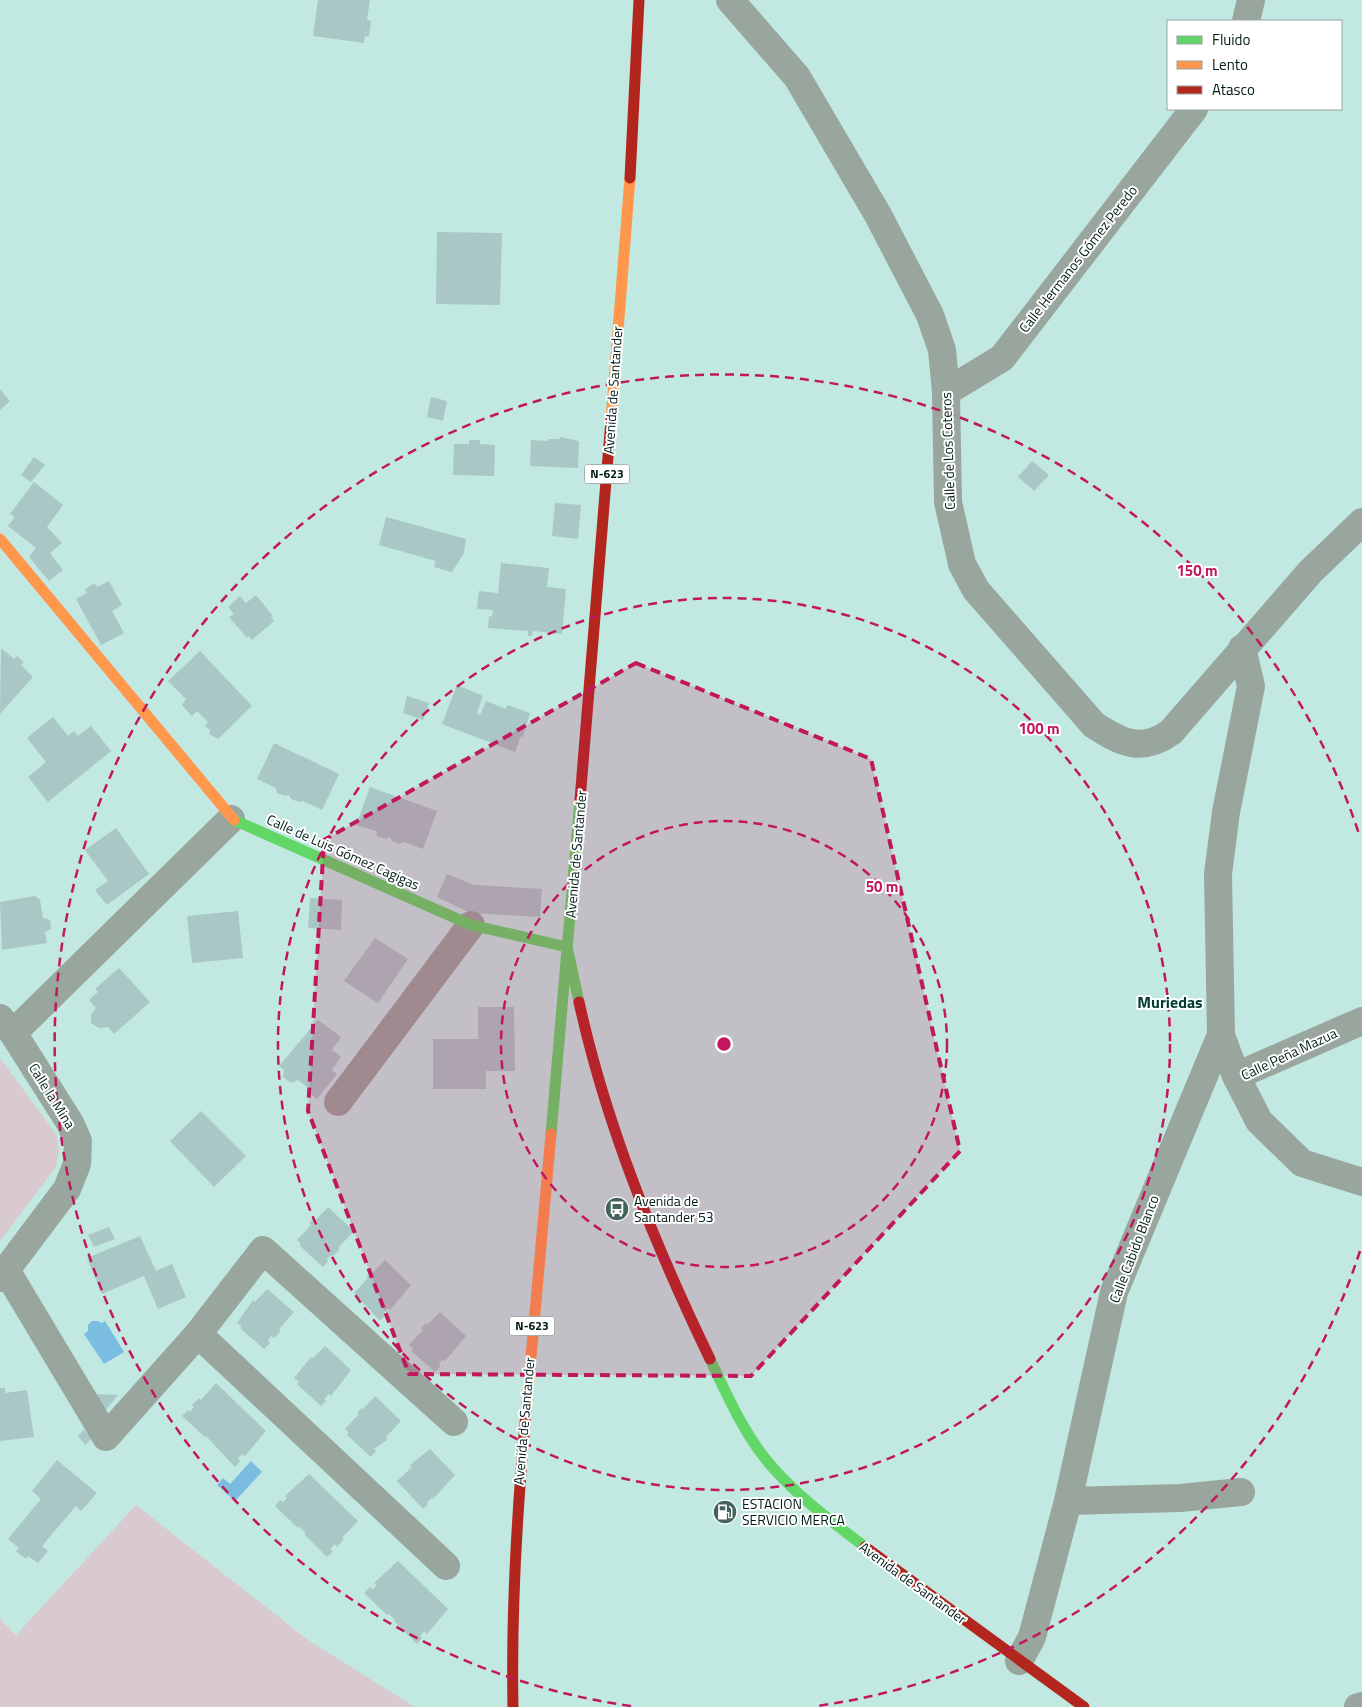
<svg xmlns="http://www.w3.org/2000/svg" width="1362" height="1707" font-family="'Titillium Web',sans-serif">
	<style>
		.green { fill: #d9cacf }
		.water { fill: #7bbde0 }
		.building { fill: #a8c7c5 }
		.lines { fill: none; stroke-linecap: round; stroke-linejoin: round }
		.street { stroke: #99a69e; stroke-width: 28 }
		.fast { stroke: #63d668; stroke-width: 11 }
		.slow { stroke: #ff974d; stroke-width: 11 }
		.jam { stroke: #b3261e; stroke-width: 11 }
		.marked { fill: #c2185b; fill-opacity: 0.2; stroke: #c2185b; stroke-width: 4; stroke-dasharray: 10 6; stroke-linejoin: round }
		.ring { fill: none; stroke: #c2185b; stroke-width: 2.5; stroke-dasharray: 9 6 }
		.labels { text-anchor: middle; stroke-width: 4; stroke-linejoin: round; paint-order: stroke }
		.shield { fill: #fff; stroke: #4c5f5c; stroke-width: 1 }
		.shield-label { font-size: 12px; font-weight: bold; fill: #001b16 }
		.street-label { font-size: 14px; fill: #001b16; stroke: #fff }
		.poi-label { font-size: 14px; fill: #001b16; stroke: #fff; text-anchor: start }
		.quarter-label { font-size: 16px; font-weight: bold; fill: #003b34; stroke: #fff }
		.centre { fill: #c2185b; stroke: #fff; stroke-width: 2.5 }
		.ring-label { font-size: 15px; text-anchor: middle; font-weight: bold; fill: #c2185b; stroke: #fff; stroke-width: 4; stroke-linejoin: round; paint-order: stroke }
	</style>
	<rect width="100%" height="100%" fill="#c2e9e1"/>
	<g class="green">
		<path d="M0,1058L56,1134L59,1150L56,1167L0,1241Z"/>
		<path d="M136,1505L308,1640L415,1707H0V1619L16,1635Z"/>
	</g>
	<g class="water">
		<path d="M92,1321H98L101,1323L105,1321L124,1352L104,1364L84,1334L88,1331V1325Z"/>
		<path d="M251,1461L262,1472L235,1501L217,1485L223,1478L230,1484Z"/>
	</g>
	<g class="building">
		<path d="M318,0H370L367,20L371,21L369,37L365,36L364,43L313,36Z"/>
		<path d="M437,232L502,233L500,305L436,304Z"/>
		<path d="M0,389L10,401L0,410Z"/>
		<path d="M431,397L447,401L443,421L427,417Z"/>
		<path d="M560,437L579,441L578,468L530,466L531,440L548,441V439H560Z"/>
		<path d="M469,440H480V444L495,445L494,476L453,475L454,444H469Z"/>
		<path d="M34,457L45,465L31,482L21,475Z"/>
		<path d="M1032,461L1049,475L1034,491L1018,477Z"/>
		<path d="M34,482L63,505L47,527L62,543L50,553L63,570L49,581L29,557L36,548L8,526L15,517L10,514Z"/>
		<path d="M555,503L581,505L578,539L552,536Z"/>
		<path d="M386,517L466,539L464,553L452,572L434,567L436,561L379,545Z"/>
		<path d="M501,563L549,568L547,587L566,589L562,634L533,631L532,636H528V631L488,628L489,616L492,617L493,610L477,609L479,591L498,593Z"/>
		<path d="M109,581L122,605L112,611L124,633L101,645L76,599L87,593L85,589L95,583L97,587Z"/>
		<path d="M256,595L273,616L271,617L274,621L252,640L249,636L247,638L229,617L234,614L228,607L240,596L246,603Z"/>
		<path d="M1,648L14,659L17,656L24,662L21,665L33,677L0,714Z"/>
		<path d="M200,651L252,706L218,739L209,734L210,730L205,726L208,722L197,711L192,716L182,705L186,699L168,681Z"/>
		<path d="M457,685L483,696L477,713L480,715L486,701L506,709L507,705L530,713L523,737L521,736L515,752L442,724Z"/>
		<path d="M407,696L429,703L423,720L403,713Z"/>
		<path d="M53,717L68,736L74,731L78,736L91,726L111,751L48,802L28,777L46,762L27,738Z"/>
		<path d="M274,743L339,774L322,810L303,801L299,802L291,799L289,795L285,796L277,793L276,788L257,779Z"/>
		<path d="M370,787L437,811L423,849L404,842L399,844L392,841L390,837L385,839L377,836L376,831L356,825Z"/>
		<path d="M116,828L149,874L107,905L95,890L108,881L85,850Z"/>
		<path d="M447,874L474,885L542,889L540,917L470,913L437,897Z"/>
		<path d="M35,896L40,900L43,918L50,920L51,929L45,932L47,943L2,950L0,902Z"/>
		<path d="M310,898L342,900L341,930L308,928Z"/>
		<path d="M238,911L243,958L192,963L187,916Z"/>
		<path d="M375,938L408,959L378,1003L344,981Z"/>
		<path d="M119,968L150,1002L114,1034L108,1027L99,1028L91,1023V1014L96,1008L89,1000L98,992L95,989Z"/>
		<path d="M478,1007H514L515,1071H486V1089H433V1039H478Z"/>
		<path d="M318,1020L341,1037L332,1050L341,1057L332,1070L337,1074L317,1099L310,1093L312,1091L298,1080L291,1083L283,1077L284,1070L279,1066Z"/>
		<path d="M201,1111L246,1156L214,1187L170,1141Z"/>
		<path d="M328,1207L354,1231L338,1248L340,1249L333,1256L331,1255L327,1259L328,1262L323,1267L300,1246L301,1244L297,1240L311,1225L309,1223L314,1218L316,1220Z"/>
		<path d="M109,1227L115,1239L94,1247L88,1235Z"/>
		<path d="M140,1236L156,1271L172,1264L186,1297L158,1309L144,1276L102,1294L87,1258Z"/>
		<path d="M385,1260L411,1285L390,1310L388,1308L384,1312L385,1315L380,1321L354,1293L368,1278L366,1277L371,1272L372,1273Z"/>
		<path d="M267,1289L294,1312L279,1329L281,1331L274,1338L271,1336L268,1340L270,1343L264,1349L240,1328L242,1326L237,1323L253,1300L255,1302Z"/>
		<path d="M440,1312L466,1336L445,1361L442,1360L439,1364L440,1367L435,1372L411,1351L413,1349L409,1345L423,1330L421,1328L426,1323L427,1325Z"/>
		<path d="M325,1346L351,1370L331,1396L329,1394L324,1399L326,1401L321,1406L297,1384L299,1382L294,1378L311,1357L313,1358Z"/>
		<path d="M216,1383L266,1431L245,1456L242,1454L238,1458L240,1461L235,1467L206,1436L205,1437L182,1416L188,1410L190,1412L194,1407L192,1405L199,1398L201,1400Z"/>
		<path d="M0,1388H5V1393L27,1390L34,1437L0,1441Z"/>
		<path d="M94,1394L118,1395L105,1411Z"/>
		<path d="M375,1396L401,1421L386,1437L388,1439L374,1449L376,1451L371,1457L347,1435L349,1433L345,1429L359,1414L357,1413L361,1408L363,1409Z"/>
		<path d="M84,1430L92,1438L85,1445L78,1436Z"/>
		<path d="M430,1449L455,1475L433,1499L432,1498L427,1502L428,1504L423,1509L397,1481L412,1467L410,1465Z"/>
		<path d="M57,1460L97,1493L81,1511L76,1506L42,1546L48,1551L38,1563L28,1556L26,1559L16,1551L19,1548L8,1539L41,1499L32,1491Z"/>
		<path d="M309,1474L358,1521L342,1538L344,1539L337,1547L335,1544L330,1549L333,1551L327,1557L304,1534L306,1533L299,1526L298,1528L275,1506L280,1500L283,1502L287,1498L285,1496Z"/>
		<path d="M398,1561L448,1609L427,1634L424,1631L420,1636L422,1638L417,1644L394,1621L395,1620L389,1614L387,1615L364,1593L370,1587L373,1589L377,1585L374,1583Z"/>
	</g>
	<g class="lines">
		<g class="street">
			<path d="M730,0L797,77L878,215L930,315L942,350L946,392L948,502L962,564L976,590L1094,725C1122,743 1142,753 1171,732L1310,572L1362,522"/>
			<path d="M1246,21L1251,0"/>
			<path d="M946,392L1002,358L1194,109"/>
			<path d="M0,1018L13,1033L70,1123L78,1141L77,1164L67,1189L0,1278"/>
			<path d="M1362,1021L1236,1076L1259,1121L1302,1163L1362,1182"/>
			<path d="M13,1033L231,819"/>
			<path d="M1236,1076L1221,1035L1218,874L1226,812L1251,686L1242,648"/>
			<path d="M338,1102L471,925"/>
			<path d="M6,1270L106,1437L198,1334L263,1250L454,1422"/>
			<path d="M198,1334L446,1566"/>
			<path d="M1068,1501L1180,1498L1241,1492"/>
			<path d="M1019,1661L1032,1637L1068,1501L1114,1292L1221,1035"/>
			<path d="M1358,1707L1362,1706"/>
		</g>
		<g class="fast">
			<path d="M234,820L471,925L567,947L579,1002"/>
			<path d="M551,1134L580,800"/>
			<path d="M710,1359C728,1397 746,1439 775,1470C802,1500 834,1523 865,1547"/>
		</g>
		<g class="slow">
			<path d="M611,420L630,178"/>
			<path d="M0,539L234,820"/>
			<path d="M526,1413L551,1134"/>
		</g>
		<g class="jam">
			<path d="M630,178L639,0"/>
			<path d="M580,800L611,420"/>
			<path d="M579,1002C606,1125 655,1245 710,1359"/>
			<path d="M865,1547L1084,1707"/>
			<path d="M513,1707C511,1609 517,1511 526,1413"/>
		</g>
	</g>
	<path class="marked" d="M636,663L871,759L960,1151L751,1376L409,1374L308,1111L324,840Z"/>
	<g class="ring">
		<circle cx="724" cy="1044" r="223"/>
		<circle cx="724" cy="1044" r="446"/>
		<path d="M1360 1251A669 669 0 0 1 817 1706M631 1706A669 669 0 1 1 1360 837"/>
	</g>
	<defs>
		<g id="bus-disc" transform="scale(1.25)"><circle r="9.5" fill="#44635d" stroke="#fff"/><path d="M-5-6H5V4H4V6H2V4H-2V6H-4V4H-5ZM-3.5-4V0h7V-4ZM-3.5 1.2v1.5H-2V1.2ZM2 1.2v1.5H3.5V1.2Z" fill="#fff"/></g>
		<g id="fuel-disc" transform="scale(1.25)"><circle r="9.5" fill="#44635d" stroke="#fff"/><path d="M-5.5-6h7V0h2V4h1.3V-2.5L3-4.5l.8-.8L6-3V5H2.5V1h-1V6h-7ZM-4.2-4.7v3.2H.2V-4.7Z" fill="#fff"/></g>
	</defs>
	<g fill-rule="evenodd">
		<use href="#bus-disc" x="617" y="1209"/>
		<use href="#fuel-disc" x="725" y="1512"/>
	</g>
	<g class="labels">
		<g class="shield">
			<rect x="584.5" y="464.5" width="45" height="19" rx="4"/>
			<rect x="509.5" y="1316.5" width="45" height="19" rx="4"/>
		</g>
		<g class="shield-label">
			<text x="607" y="478">N-623</text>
			<text x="532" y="1330">N-623</text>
		</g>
		<g class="street-label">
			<text transform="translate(1078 259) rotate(-52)" y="5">Calle Hermanos Gómez Peredo</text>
			<text transform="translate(613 390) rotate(-86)" y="5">Avenida de Santander</text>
			<text transform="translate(948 451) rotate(-92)" y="5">Calle de Los Coteros</text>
			<text transform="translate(343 852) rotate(24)" y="5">Calle de Luis Gómez Cagigas</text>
			<text transform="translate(576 854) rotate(-85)" y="5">Avenida de Santander</text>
			<text transform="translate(1289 1054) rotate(-25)" y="5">Calle Peña Mazua</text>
			<text transform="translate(52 1096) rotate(58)" y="5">Calle la Mina</text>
			<text transform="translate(1134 1249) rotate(-69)" y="5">Calle Cabido Blanco</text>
			<text transform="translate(524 1421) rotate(-85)" y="5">Avenida de Santander</text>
			<text transform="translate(913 1583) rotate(36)" y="5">Avenida de Santander</text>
		</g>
		<g class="poi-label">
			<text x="634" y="1206">Avenida de<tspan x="634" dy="16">Santander 53</tspan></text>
			<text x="742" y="1509">ESTACION<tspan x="742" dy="16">SERVICIO MERCA</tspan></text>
		</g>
		<g class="quarter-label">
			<text x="1170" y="1008">Muriedas</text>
		</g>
	</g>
	<circle cx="724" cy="1044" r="8" class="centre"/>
	<g class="ring-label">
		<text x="1197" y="576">150 m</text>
		<text x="1039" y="734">100 m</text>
		<text x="882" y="892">50 m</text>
	</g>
	<rect x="1167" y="20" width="175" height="90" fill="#ffffff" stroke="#99a4a2"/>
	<rect x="1177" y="36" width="25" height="8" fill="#63d668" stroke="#99a4a2"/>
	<text x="1212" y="45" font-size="15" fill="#001b16">Fluido</text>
	<rect x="1177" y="61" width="25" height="8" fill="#ff974d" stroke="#99a4a2"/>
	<text x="1212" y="70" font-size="15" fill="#001b16">Lento</text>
	<rect x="1177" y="86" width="25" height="8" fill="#b3261e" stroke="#99a4a2"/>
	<text x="1212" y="95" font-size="15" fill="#001b16">Atasco</text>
</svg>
